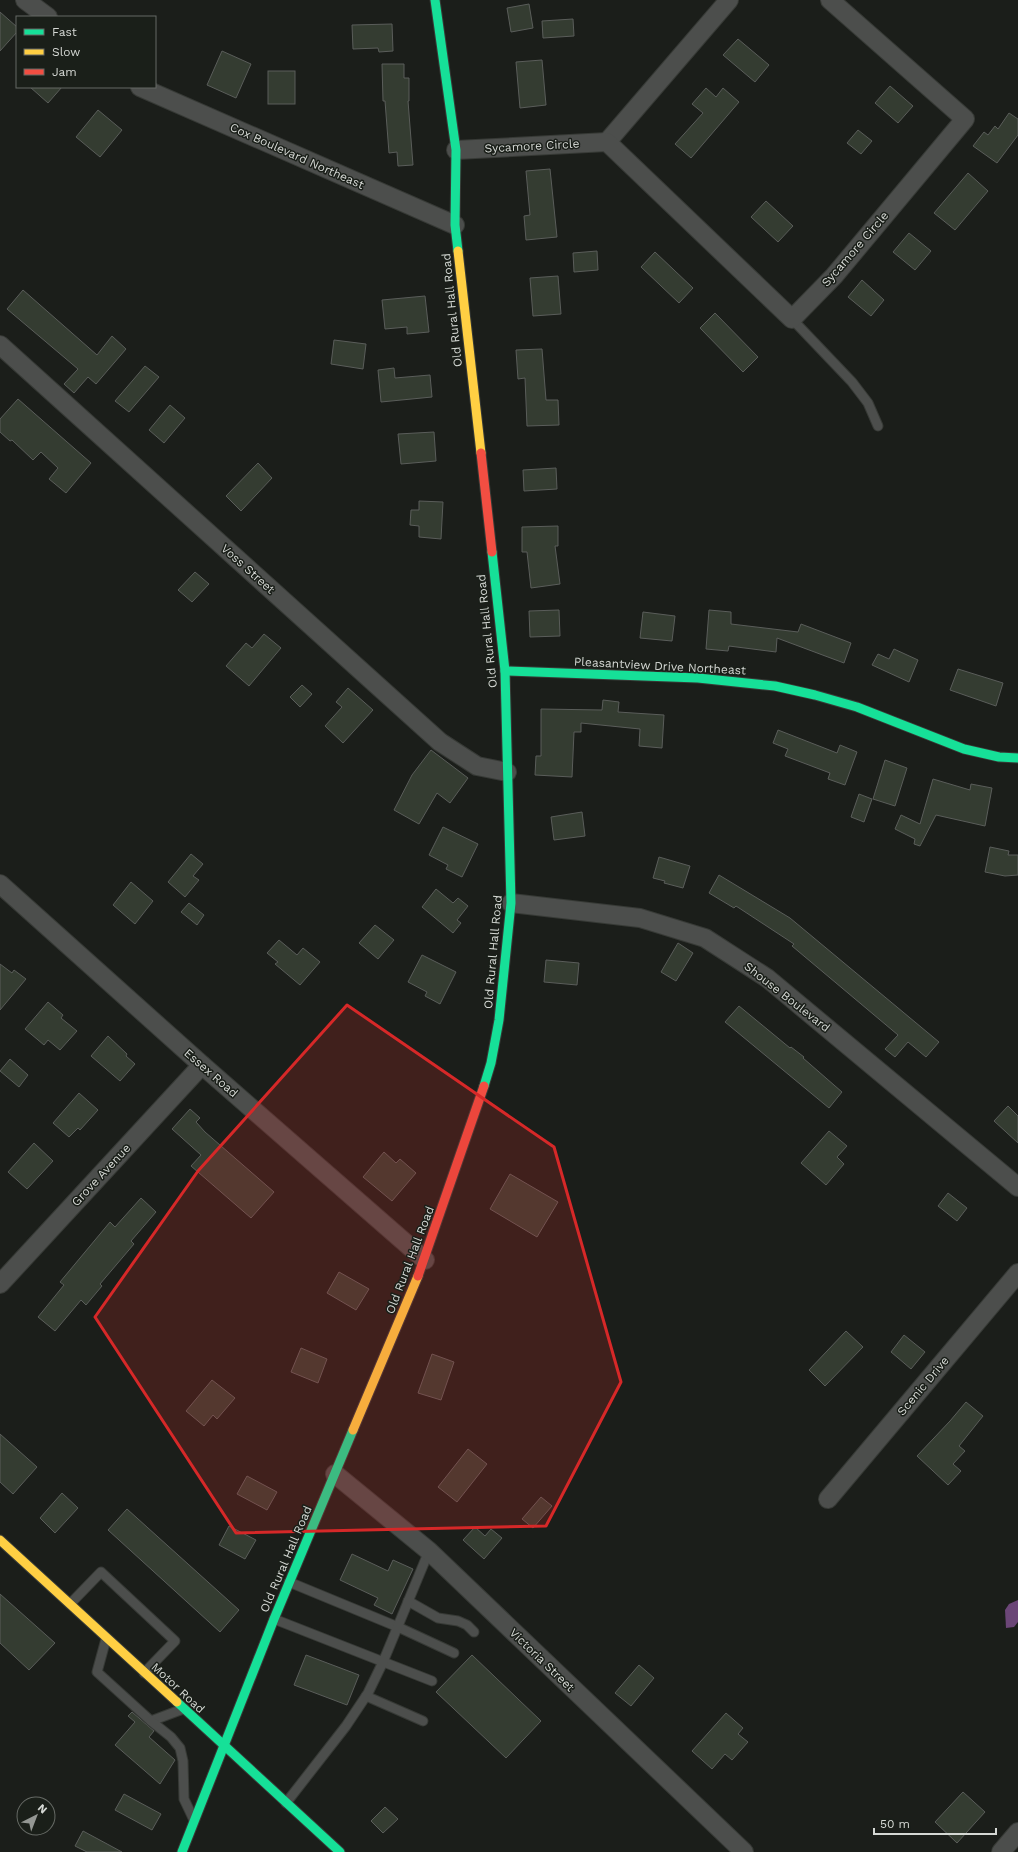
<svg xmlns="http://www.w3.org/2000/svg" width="1018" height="1852" font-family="'Work Sans',sans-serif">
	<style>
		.water { fill: #6b4677 }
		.building { fill: #343c31; stroke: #5a5d5a }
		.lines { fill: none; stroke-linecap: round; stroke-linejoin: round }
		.lane-casing { stroke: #373a36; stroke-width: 11 }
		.street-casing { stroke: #373a36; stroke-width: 20 }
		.fast-casing { stroke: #373a36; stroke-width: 11 }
		.slow-casing { stroke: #373a36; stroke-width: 11 }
		.jam-casing { stroke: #373a36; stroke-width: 11 }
		.lane { stroke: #4c4e4c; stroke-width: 9 }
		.street { stroke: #4c4e4c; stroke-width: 18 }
		.fast { stroke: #16e098; stroke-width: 9 }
		.slow { stroke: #ffcf43; stroke-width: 9 }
		.jam { stroke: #f24e42; stroke-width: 9 }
		.marked { fill: #d62828; fill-opacity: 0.2; stroke: #d62828; stroke-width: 3; stroke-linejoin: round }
		.labels { text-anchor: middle; stroke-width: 3; stroke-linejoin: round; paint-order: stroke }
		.street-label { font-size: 12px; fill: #d5d8d4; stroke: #1a1f19 }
	</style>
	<rect width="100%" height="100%" fill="#1b1e1a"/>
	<path class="water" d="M1018,1600V1622L1014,1627L1006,1628L1005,1610L1009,1604Z"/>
	<g class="building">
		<path d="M529,4L533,28L511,32L507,8Z"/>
		<path d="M0,12L17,27V32L0,51Z"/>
		<path d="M573,19L574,36L543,38L542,21Z"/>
		<path d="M392,24L393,51L379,52L378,48L353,49L352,25Z"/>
		<path d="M738,39L769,65L755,82L723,55Z"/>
		<path d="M222,51L251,64L236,98L207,85Z"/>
		<path d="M542,60L546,105L520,108L516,62Z"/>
		<path d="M382,64H404V78H409V101H408L413,165L398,166L397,152L389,153L385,101H383Z"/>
		<rect x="268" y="71" width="27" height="33"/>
		<path d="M890,86L913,106L898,123L875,103Z"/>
		<path d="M30,87H62L48,103Z"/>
		<path d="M706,88L716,97L723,88L739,102L691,158L675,144L703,113L692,104Z"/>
		<path d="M98,110L122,130L100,157L76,137Z"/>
		<path d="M1009,113L1018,119V135L997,163L973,146L984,132L988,135L995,126L998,129Z"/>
		<path d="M858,130L872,141L861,154L847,143Z"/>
		<path d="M550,169L557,237L526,240L524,216L530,215L526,171Z"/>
		<path d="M968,173L988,191L955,230L934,213Z"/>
		<path d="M766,201L793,226L778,242L751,217Z"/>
		<path d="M909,233L931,251L915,270L893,252Z"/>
		<path d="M597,251L598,270L574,272L573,253Z"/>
		<path d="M655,252L693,288L679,303L641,267Z"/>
		<path d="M558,276L561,314L533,316L530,278Z"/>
		<path d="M862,280L884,300L871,316L848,297Z"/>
		<path d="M23,290L97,355L112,336L126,349L96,384L88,377L74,393L64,384L78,369L7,309Z"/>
		<path d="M425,296L429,332L407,334V327L385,329L382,300Z"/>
		<path d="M715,313L758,357L743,372L700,328Z"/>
		<path d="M334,340L366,344L363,369L331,364Z"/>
		<path d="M542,349L546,400H558L559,425L527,426L525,378L518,379L516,350Z"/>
		<path d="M145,366L159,377L129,412L115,401Z"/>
		<path d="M394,368L395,378L430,375L432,397L381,402L378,370Z"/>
		<path d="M18,399L91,463L66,493L49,479L58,468L41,452L33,460L12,440L10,441L0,432V419Z"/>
		<path d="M170,405L185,418L164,443L149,430Z"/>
		<path d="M434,432L436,461L401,464L398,434Z"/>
		<path d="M258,463L272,478L241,511L226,496Z"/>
		<path d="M556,468L557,489L524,491L523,470Z"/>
		<path d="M419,501L443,502L441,539L419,537V526L410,525L411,510H419Z"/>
		<path d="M558,526V546H555L560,584L531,588L527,552H522V527Z"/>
		<path d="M195,572L209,584L192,602L178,590Z"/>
		<path d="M559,610L560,636L530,637L529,611Z"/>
		<path d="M709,610L731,612V624L798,632L801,624L851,643L844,663L777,638L776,652L729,646L728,651L706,649Z"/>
		<path d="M643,612L675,616L672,641L640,638Z"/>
		<path d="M264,634L281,648L249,686L226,666L246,643L252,648Z"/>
		<path d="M894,649L918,660L909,682L872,665L878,654L889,659Z"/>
		<path d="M958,669L1003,683L996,706L950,690Z"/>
		<path d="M302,685L312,694L300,707L290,697Z"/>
		<path d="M348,688L373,710L343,743L325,726L342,707L336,702Z"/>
		<path d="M603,700L619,702L618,712L664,715L662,748L639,746L640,729L581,723V732H574L572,777L535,775L536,756H541V709L602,710Z"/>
		<path d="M778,730L837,753L840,745L857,752L845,785L828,779L830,773L785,756L788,749L773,743Z"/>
		<path d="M431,750L468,778L450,803L437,793L419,824L394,810L412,775Z"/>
		<path d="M885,760L907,768L895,806L873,799Z"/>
		<path d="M933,779L970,790L971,784L992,788L985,826L936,815L920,846L914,844L915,839L895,829L901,815L920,824Z"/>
		<path d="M859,794L872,799L864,822L851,817Z"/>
		<path d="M582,812L585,836L554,840L551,817Z"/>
		<path d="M443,827L478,844L462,877L446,869L448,865L429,855Z"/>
		<path d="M990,847L1009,851L1008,855H1018V875L1005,876L985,872Z"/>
		<path d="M191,854L203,864L193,876L199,880L185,897L168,882Z"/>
		<path d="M659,857L690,866L683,888L664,883L665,881L653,878Z"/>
		<path d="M719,875L790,918L939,1042L926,1057L908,1042L895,1057L885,1049L898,1035L792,946L794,944L736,906L734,908L709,893Z"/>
		<path d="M131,882L153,901L135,924L113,905Z"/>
		<path d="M436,889L453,903L458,898L468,906L457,920L461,923L453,933L422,907Z"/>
		<path d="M189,903L204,915L197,925L181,912Z"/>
		<path d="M375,925L394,940L378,959L359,943Z"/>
		<path d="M279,940L297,955L303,948L320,962L300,985L275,964L278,962L267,953Z"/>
		<path d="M678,943L693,953L676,981L661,972Z"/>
		<path d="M422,955L456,972L440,1004L425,996L427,992L408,982Z"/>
		<path d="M546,960L579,963L577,985L544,982Z"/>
		<path d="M0,964L12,973L14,970L26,979L0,1010Z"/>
		<path d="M48,1002L63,1015L61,1018L77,1031L60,1050L48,1040L44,1045L25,1029Z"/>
		<path d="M739,1006L790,1048L791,1047L804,1057L803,1058L842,1092L829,1108L725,1022Z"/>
		<path d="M108,1036L127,1054L126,1056L135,1064L120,1081L91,1056Z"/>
		<path d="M10,1059L28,1075L19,1087L0,1071Z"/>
		<path d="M79,1093L98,1110L80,1130L78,1128L69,1137L53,1123Z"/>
		<path d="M1008,1106L1018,1116V1143L994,1121Z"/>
		<path d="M190,1109L200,1118L196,1122L205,1132L274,1192L251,1218L191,1166L201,1155L172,1129Z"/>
		<path d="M829,1131L847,1146L837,1157L844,1164L826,1185L801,1163Z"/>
		<path d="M34,1143L53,1161L27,1189L8,1172Z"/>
		<path d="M384,1152L396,1163L400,1159L416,1173L392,1201L363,1177Z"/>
		<path d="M510,1174L558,1202L537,1237L490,1209Z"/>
		<path d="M948,1193L967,1208L957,1221L938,1206Z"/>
		<path d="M141,1198L156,1212L131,1241L134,1244L100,1284L102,1286L86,1305L81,1300L55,1331L38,1317L64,1285L60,1282L110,1222L115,1227Z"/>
		<path d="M339,1272L369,1289L356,1310L327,1293Z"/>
		<path d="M846,1331L863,1347L825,1386L809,1370Z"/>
		<path d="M904,1335L925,1352L911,1369L891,1352Z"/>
		<path d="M301,1348L327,1359L318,1383L291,1372Z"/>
		<path d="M432,1354L454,1362L441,1400L418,1393Z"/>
		<path d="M212,1380L235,1398L217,1419L213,1415L204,1426L186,1411Z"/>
		<path d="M966,1402L983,1416L959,1446L965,1451L953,1464L961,1471L948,1485L917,1456L950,1421Z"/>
		<path d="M0,1434L37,1467L13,1494L0,1482Z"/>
		<path d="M468,1449L487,1464L457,1502L438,1487Z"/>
		<path d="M247,1476L277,1492L267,1510L237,1494Z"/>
		<path d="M62,1493L78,1508L55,1533L40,1518Z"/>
		<path d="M541,1497L552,1506L533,1528L522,1519Z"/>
		<path d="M127,1509L239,1610L220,1632L108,1530Z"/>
		<path d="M229,1526L256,1540L245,1559L219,1545Z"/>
		<path d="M475,1527L485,1536L491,1529L502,1538L484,1559L463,1540Z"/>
		<path d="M352,1554L388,1571L393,1560L413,1569L392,1614L374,1605L378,1598L340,1580Z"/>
		<path d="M0,1594L55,1643L29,1670L0,1643Z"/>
		<path d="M306,1655L359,1675L347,1705L294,1685Z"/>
		<path d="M472,1655L541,1721L506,1758L436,1692Z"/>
		<path d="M639,1665L654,1678L631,1706L615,1693Z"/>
		<path d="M132,1712L154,1731L149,1737L175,1760L160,1784L115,1745L135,1722L128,1716Z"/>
		<path d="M726,1713L743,1728L738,1734L748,1742L732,1760L725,1754L712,1769L692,1751Z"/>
		<path d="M963,1792L985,1812L957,1843L935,1822Z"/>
		<path d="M124,1794L161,1814L152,1830L115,1810Z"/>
		<path d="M385,1807L398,1819L383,1833L371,1821Z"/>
		<path d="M83,1831L122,1852H87L75,1846Z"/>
	</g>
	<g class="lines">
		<g class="lane-casing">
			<g id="lane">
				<path d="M792,319L852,382L868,403L878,426"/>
				<path d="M289,1582L398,1627L454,1653"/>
				<path d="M408,1601L438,1618L458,1621L467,1625L474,1632"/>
				<path d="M70,1604L101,1572L175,1641L144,1673"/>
				<path d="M274,1619L432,1681"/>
				<path d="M106,1639L97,1672L151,1721L183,1709"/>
				<path d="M366,1696L423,1721"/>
				<path d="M151,1721L171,1737L180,1748L183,1761L184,1799L193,1818"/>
				<path d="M286,1803L346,1726L368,1693L383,1662L429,1551"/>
			</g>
		</g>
		<g class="street-casing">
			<g id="street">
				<path d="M25,0L48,17"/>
				<path d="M140,87L455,225"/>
				<path d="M607,142L729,0"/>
				<path d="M456,150L607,142L792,319L834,276L965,119L830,0"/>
				<path d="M0,345L440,742L477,766L507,772"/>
				<path d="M0,884L202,1065L425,1260"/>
				<path d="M511,903L640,918L705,938L767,978L1018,1187"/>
				<path d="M0,1284L202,1065"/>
				<path d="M335,1474L429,1551L744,1852"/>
				<path d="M828,1499L1018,1273"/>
				<path d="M1001,1852L1018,1832"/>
			</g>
		</g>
		<g class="fast-casing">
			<g id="fast">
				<path d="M435,0L456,150L455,225L458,251"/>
				<path d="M505,671L698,678L775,686L815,695L857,707L964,749L999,757L1018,758"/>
				<path d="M484,1086L491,1063L499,1020L511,903L505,671L492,552"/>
				<path d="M177,1702L340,1852"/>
				<path d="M182,1852L274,1619L353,1430"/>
			</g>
		</g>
		<g class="slow-casing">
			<g id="slow">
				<path d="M458,251L481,453"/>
				<path d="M353,1430L418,1276"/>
				<path d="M0,1540L177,1702"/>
			</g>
		</g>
		<g class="jam-casing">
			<g id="jam">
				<path d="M481,453L492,552"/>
				<path d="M418,1276L484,1086"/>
			</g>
		</g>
		<use href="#lane" class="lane"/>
		<use href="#street" class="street"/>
		<use href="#fast" class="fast"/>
		<use href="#slow" class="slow"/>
		<use href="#jam" class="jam"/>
	</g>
	<path class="marked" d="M347,1005L554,1147L621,1382L546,1526L236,1533L95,1317L198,1171Z"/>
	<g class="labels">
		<g class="street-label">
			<text transform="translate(532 146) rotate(-3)" y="4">Sycamore Circle</text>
			<text transform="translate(297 156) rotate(24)" y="4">Cox Boulevard Northeast</text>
			<text transform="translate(855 249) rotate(-49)" y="4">Sycamore Circle</text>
			<text transform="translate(452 310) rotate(-96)" y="4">Old Rural Hall Road</text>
			<text transform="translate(248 569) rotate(42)" y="4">Voss Street</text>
			<text transform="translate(487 631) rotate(-96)" y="4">Old Rural Hall Road</text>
			<text transform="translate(660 666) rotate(3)" y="4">Pleasantview Drive Northeast</text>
			<text transform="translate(493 952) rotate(-85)" y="4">Old Rural Hall Road</text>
			<text transform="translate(787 997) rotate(38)" y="4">Shouse Boulevard</text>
			<text transform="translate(211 1073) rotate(41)" y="4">Essex Road</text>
			<text transform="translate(101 1175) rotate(-47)" y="4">Grove Avenue</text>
			<text transform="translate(410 1260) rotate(-69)" y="4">Old Rural Hall Road</text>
			<text transform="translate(923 1386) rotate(-50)" y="4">Scenic Drive</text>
			<text transform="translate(286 1559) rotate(-67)" y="4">Old Rural Hall Road</text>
			<text transform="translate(542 1660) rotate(44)" y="4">Victoria Street</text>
			<text transform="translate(178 1688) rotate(43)" y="4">Motor Road</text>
		</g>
	</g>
	<rect x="16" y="16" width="140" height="72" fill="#1a1f19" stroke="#656964"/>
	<rect x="24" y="29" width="20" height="6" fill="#16e098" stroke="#656964"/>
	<text x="52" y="36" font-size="12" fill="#d5d8d4">Fast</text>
	<rect x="24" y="49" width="20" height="6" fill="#ffcf43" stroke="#656964"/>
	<text x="52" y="56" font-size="12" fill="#d5d8d4">Slow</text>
	<rect x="24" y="69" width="20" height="6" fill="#f24e42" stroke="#656964"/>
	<text x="52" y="76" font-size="12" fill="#d5d8d4">Jam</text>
	<g transform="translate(36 1816) rotate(42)"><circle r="19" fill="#1a1f19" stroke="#656964"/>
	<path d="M0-3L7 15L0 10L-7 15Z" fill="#949793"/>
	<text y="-6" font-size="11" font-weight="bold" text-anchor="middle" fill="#d5d8d4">N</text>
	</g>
	<path d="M874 1828v6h122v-6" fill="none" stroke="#d5d8d4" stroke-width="2"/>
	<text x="880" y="1828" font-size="12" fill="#d5d8d4" stroke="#1a1f19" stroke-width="3" paint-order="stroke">50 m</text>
</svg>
